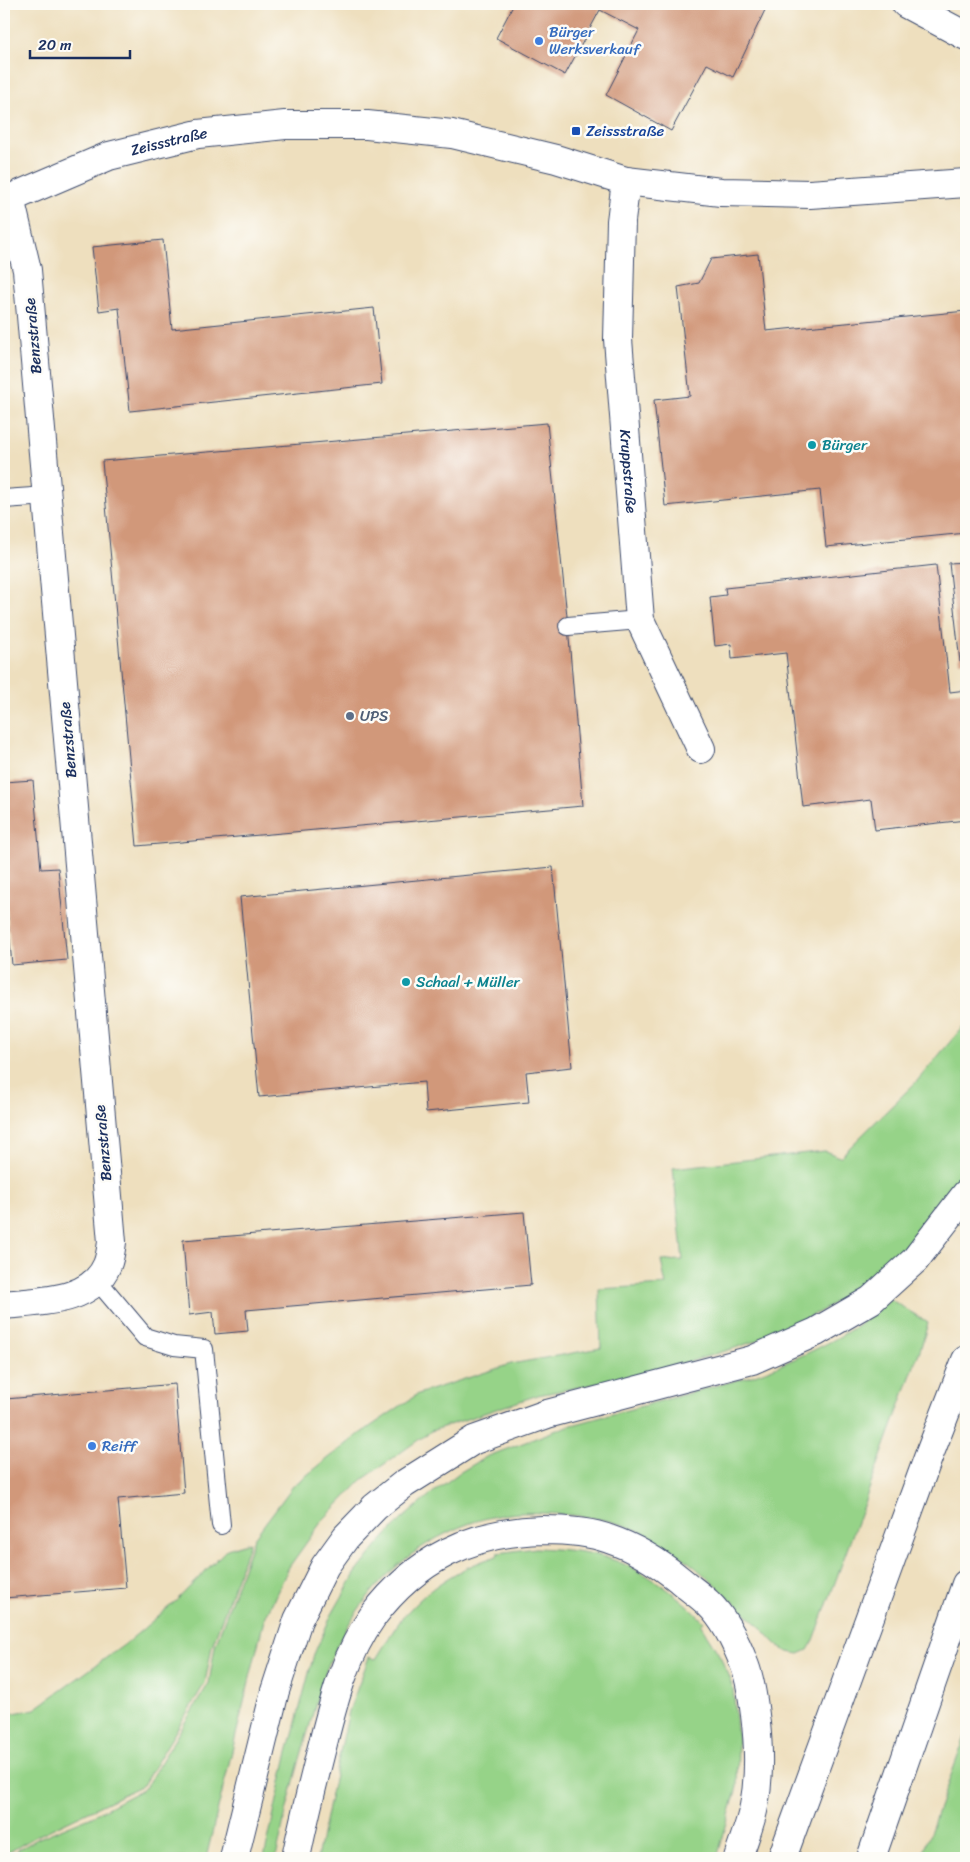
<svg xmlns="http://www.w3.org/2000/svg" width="970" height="1862" font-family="Sriracha,sans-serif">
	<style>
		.green { fill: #96d388; stroke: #588173 }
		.building { fill: #d1987a }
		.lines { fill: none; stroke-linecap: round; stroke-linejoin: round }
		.service-casing { stroke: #3b496c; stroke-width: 20 }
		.minor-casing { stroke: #3b496c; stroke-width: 30 }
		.motorway-casing { stroke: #3b496c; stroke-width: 30 }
		.service { stroke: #fff; stroke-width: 18 }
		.minor { stroke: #fff; stroke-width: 28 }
		.motorway { stroke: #fff; stroke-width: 28 }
		.shop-dot { fill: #3f7fe0; stroke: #fdfcf7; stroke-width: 2 }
		.transit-dot { fill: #1a4fb4; stroke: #fdfcf7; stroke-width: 2 }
		.culture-dot { fill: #0f9aa8; stroke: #fdfcf7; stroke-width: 2 }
		.service-dot { fill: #5c6f8a; stroke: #fdfcf7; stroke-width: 2 }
		.labels { text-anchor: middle; stroke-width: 5; stroke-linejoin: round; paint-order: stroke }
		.shop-label { font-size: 15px; fill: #366cbe; stroke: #fdfcf7; text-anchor: start }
		.transit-label { font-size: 15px; fill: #164399; stroke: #fdfcf7; text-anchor: start }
		.street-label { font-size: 15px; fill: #1b2f5e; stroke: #fdfcf7 }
		.culture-label { font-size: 15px; fill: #0d838f; stroke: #fdfcf7; text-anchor: start }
		.service-label { font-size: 15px; fill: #4e5e75; stroke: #fdfcf7; text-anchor: start }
	</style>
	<rect width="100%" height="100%" fill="#fdfcf7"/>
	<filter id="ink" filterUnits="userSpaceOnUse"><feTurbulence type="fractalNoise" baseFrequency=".02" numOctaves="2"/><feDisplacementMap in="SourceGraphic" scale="10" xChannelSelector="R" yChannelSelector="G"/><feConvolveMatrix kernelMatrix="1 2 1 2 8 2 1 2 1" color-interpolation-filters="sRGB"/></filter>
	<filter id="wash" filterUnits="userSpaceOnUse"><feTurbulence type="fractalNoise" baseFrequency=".0096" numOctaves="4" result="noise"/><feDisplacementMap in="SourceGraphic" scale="20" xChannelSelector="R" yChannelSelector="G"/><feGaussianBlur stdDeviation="1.12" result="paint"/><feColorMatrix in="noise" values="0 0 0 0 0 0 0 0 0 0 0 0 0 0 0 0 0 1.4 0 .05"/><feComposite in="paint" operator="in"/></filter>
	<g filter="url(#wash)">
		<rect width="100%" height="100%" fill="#eedfbe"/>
		<g class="green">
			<path d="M966,1023V1173L930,1220L901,1251L865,1282L823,1310L773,1335L732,1349L692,1361L616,1380L538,1395L431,1431L362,1480L322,1521L289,1567L264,1620L206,1858H4L39,1838L90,1817L145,1788L209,1683L215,1646L254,1538L293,1486L358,1435L418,1394L511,1364L601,1348L599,1289L666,1285L661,1261L683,1260L673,1168L825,1151L840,1157L917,1081Z"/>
			<path d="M890,1299L928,1323L921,1347L814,1640L808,1650L799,1654C795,1653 789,1653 784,1650C774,1644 763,1628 753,1620C720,1590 686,1554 646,1534C613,1518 578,1515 542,1513C509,1511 477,1518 447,1533C397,1557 359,1599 335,1650C323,1674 316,1702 309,1728C296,1771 285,1814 276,1858H264L286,1760L314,1654L331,1616L355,1574L378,1545L402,1519L431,1494L459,1473L486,1457L565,1427L752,1376C787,1363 837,1342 866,1319C874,1313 882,1306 890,1299Z"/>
			<path d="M250,1542L212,1646L205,1683L143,1785L35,1837L4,1855V1715L35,1709L124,1645L176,1601L227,1549Z"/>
			<path d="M536,1548C556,1549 577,1550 597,1555C638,1565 676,1592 704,1622L701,1625L721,1658L733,1688L738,1741L737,1787L717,1858H317L349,1711L369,1657L376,1659C385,1645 393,1629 404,1616C430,1586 459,1568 497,1556L498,1553Z"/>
			<path d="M966,1734V1858H921Z"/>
		</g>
		<g id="blocks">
			<g class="building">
				<path d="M514,4H754L765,10L733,77L707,64L671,131L606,95L639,30L600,10L565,75L496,38Z"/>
				<path d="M163,240L172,329L374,308L382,384L130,411L119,308L99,311L92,247Z"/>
				<path d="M758,254L766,331L966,311V533L826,547L820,490L665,506L654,400L690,396L678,287L699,283L711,259Z"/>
				<path d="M547,423L568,626L583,806L137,846L102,461Z"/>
				<path d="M966,562V661L960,662L949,563Z"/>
				<path d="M936,565L950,692L966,690V820L875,830L871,799L803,807L786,653L732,659L731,644L715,646L710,597L726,595L725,588Z"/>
				<path d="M33,780L41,869L58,868L67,960L12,965L4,877V782Z"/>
				<path d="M553,867L572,1067L526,1072L529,1102L426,1112L424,1082L259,1097L240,897Z"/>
				<path d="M524,1212L531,1285L246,1310L248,1331L215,1334L213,1312L189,1315L183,1240Z"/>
				<path d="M175,1384L184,1493L118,1499L126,1588L4,1598V1390H5L6,1399Z"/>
			</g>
		</g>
	</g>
	<g filter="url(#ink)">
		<use href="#blocks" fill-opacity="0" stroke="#3b496c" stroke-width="1"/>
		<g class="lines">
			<g class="service-casing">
				<g id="service">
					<path d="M4,499L47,496"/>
					<path d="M568,626L640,620"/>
					<path d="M97,1280L145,1337L174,1346L204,1349L221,1525"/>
				</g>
			</g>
			<g class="minor-casing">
				<g id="minor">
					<path d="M906,4L966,36"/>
					<path id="s1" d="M626,181L621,221L618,339L640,620L701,749"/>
					<path id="s2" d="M4,201L109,156L198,134L285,125H367L452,134L556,159L626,181L721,192L810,194L966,183"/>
					<path d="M4,1305C39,1301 91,1303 107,1265C110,1258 111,1249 112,1242L27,270L10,198"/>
				</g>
			</g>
			<g class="motorway-casing">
				<g id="motorway">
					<path d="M234,1858L275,1691L298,1620L325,1566L346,1537L375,1507L404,1484L474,1440L547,1414L752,1360L816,1332L871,1300L915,1260L966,1194"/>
					<path d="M296,1858C303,1822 312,1787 321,1751C333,1704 344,1656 373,1616C416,1559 471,1532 542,1530C564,1530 588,1531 609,1539C636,1548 658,1562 680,1580C689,1588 700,1595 708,1603C725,1619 737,1645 745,1666C751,1682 753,1699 755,1715C759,1746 760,1775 754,1806C751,1823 743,1841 738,1858"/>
					<path d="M782,1858L928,1458L966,1360"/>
					<path d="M871,1858L966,1584"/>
				</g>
			</g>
			<use href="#service" class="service"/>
			<use href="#minor" class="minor"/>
			<use href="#motorway" class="motorway"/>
		</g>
	</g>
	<g class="shop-dot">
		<circle cx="539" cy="41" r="5"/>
		<circle cx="92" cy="1446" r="5"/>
	</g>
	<rect class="transit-dot" x="571" y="126" width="10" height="10" rx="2.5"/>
	<g class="culture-dot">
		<circle cx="812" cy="445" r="5"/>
		<circle cx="406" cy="982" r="5"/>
	</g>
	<circle class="service-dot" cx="350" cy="716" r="5"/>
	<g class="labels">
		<g class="shop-label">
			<text x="549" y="37">Bürger<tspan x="549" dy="17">Werksverkauf</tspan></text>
			<text x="102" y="1451">Reiff</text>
		</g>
		<g class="transit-label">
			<text x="586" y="136">Zeissstraße</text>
		</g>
		<g class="street-label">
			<text dy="5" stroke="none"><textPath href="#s2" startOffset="176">Zeissstraße</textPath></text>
			<text transform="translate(33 336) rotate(-95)" y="5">Benzstraße</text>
			<text dy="5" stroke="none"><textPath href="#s1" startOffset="291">Kruppstraße</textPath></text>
			<text transform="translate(68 740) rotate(-95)" y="5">Benzstraße</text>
			<text transform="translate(103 1143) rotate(-95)" y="5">Benzstraße</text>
		</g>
		<g class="culture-label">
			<text x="822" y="450">Bürger</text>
			<text x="416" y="987">Schaal + Müller</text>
		</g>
		<g class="service-label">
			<text x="360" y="721">UPS</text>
		</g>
	</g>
	<rect width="970" height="1862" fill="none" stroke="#fdfcf7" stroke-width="20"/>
	<path d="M30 50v8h100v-8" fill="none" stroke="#1b2f5e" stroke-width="2.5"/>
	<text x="38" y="50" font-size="15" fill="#1b2f5e" stroke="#fdfcf7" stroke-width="4" paint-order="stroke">20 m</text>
</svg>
